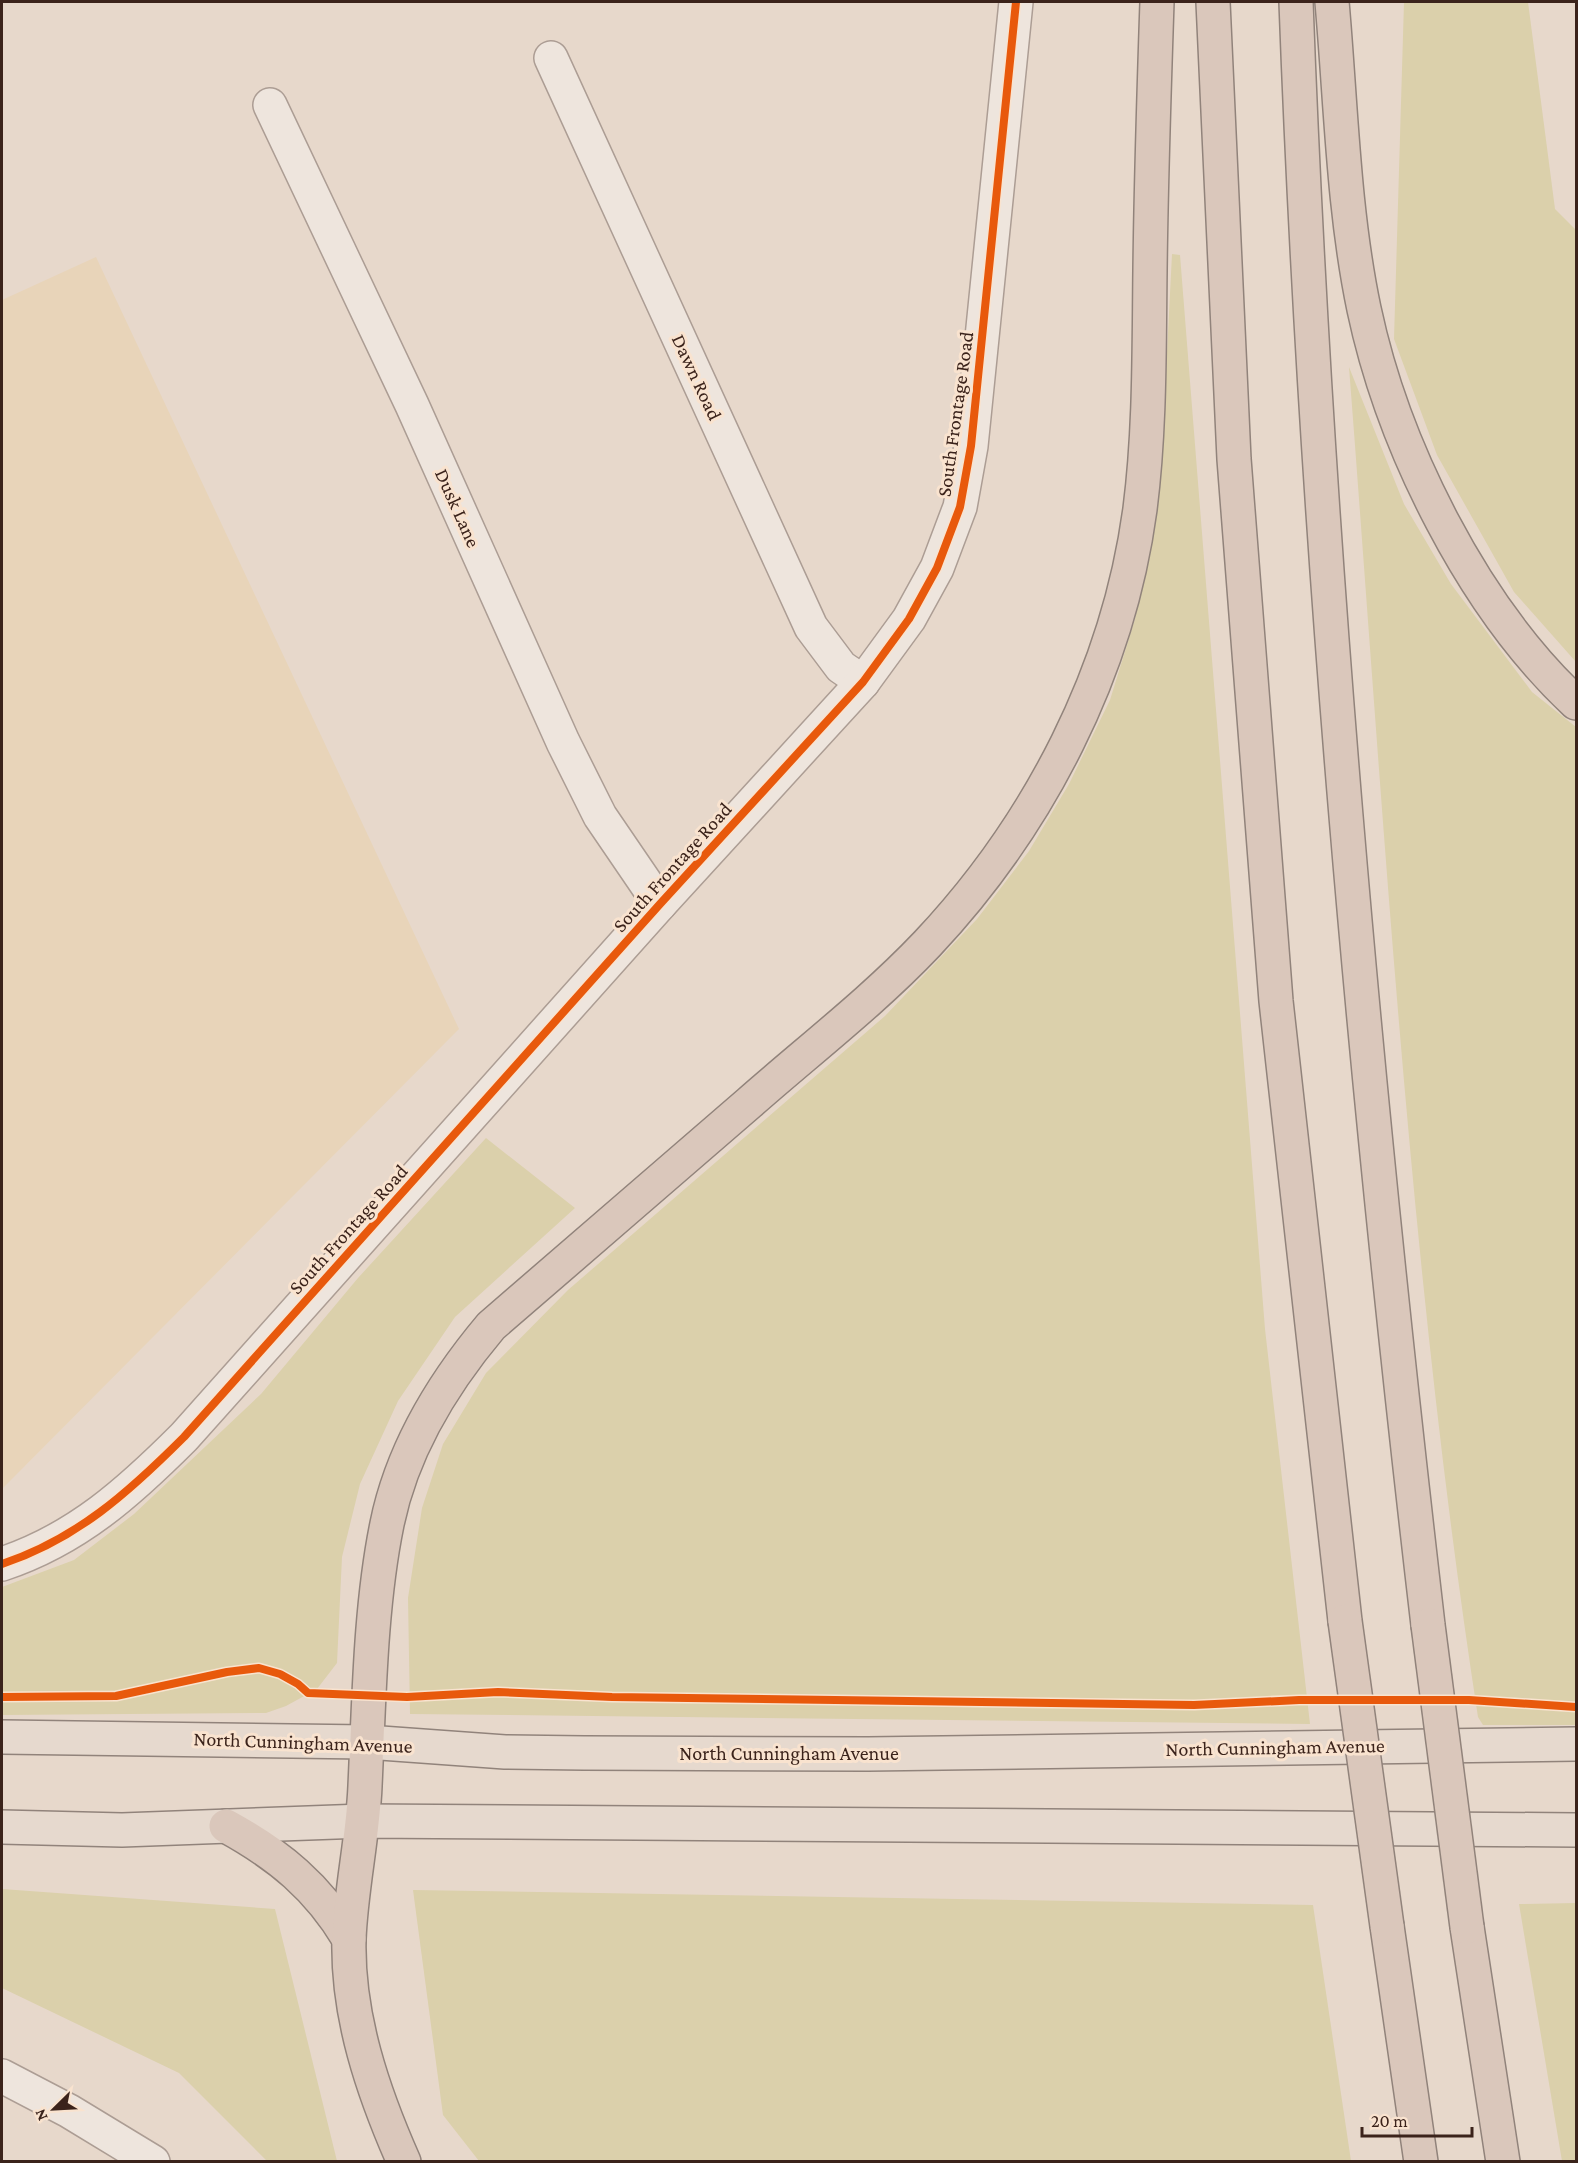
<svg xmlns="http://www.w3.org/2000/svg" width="1578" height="2163" font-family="'Crimson Pro',serif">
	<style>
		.farmland { fill: #e8d4b9 }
		.green { fill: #dbd0ab }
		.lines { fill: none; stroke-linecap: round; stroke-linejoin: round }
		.minor-casing { stroke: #ac9d94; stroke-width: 36 }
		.major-casing { stroke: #91837b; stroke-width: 36 }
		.highway-casing { stroke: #91837b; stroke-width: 36 }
		.minor { stroke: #eee5dd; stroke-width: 33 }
		.major { stroke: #e6d9ce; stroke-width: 33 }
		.highway { stroke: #dac7bb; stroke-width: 33 }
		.highway-bridge-casing { stroke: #91837b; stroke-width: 36; stroke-linecap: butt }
		.highway-bridge { stroke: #dac7bb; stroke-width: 33 }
		.cycleway-casing { stroke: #f9e3cf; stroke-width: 11 }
		.cycleway { stroke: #e8590c; stroke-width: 8 }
		.labels { text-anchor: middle; stroke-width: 6; stroke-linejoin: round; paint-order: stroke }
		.street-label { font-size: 20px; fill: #3b231b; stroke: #f9e3cf }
	</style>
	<rect width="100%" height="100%" fill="#e7d8cb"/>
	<path class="farmland" d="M96,257L459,1029L2,1489V300Z"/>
	<g class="green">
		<path d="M1404,2H1528L1555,209L1576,230V662L1514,592L1437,455L1394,339Z"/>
		<path d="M1172,254L1180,255L1265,1329L1310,1724L410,1714L408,1598L422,1508L443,1444L486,1373L568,1290L885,1016L977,919L1029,851L1069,784L1110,700L1135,619L1161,472Z"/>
		<path d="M1349,367L1404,504L1451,584L1532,692L1576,727V1725H1483L1478,1717C1409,1270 1384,818 1349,367Z"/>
		<path d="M486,1138L575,1208L455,1317L398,1401L360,1484L342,1557L337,1663L317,1689L286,1706L266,1713L2,1715V1587L74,1560L134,1514L261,1394L358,1278Z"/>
		<path d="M2,1889L275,1909L337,2161H267L179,2073L2,1988Z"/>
		<path d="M413,1890L1313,1905L1351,2161H479L443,2115Z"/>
		<path d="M1576,1903V2161H1562L1519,1904Z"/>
	</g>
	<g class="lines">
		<g class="minor-casing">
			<g id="minor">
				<path d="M551,58L811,627L841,667L863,682"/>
				<path d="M270,105L412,405L563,742L600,816L660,904"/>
				<path d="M2,1564C77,1539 129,1492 184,1437L660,904L863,682L909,619L937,568L960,507L971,446L1016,2"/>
				<path d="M2,2076L69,2111L153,2162"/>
			</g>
		</g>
		<g class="major-casing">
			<g id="major">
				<path d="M2,1737L367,1742L505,1752L584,1753L868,1754L1576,1744"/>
				<path d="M2,1827L122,1830L363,1821L1576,1830"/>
			</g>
		</g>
		<g class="highway-casing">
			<g id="highway">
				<path d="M1213,2L1234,459L1276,1001L1345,1621"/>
				<path d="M1296,2C1316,544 1365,1086 1428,1625"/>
				<path d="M1332,2C1341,103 1343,209 1364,309C1393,446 1473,607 1576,703"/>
				<path d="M226,1826C279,1855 318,1887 349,1939"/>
				<path d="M1387,1926L1421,2162"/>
				<path d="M1467,1927L1503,2162"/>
				<path d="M404,2162C373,2092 347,2016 349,1939C351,1888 363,1837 365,1786C369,1702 370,1607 387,1524C402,1450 443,1383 491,1326C577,1252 663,1177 749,1103C808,1051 873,1001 927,944C1039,825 1118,672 1140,509C1150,431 1149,350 1150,271C1151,181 1154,91 1157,2"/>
			</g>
		</g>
		<use href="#minor" class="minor"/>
		<use href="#major" class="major"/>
		<use href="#highway" class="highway"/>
		<g class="highway-bridge-casing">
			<g id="highway-bridge">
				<path d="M1345,1621L1387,1926"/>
				<path d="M1428,1625L1467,1927"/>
			</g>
		</g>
		<use href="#highway-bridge" class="highway-bridge"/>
		<g class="cycleway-casing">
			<g id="cycleway">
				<path d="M2,1564C77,1539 129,1492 184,1437L660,904L863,682L909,619L937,568L960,507L971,446L1016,2"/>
				<path d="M2,1697L116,1696L227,1672L259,1668L280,1674L298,1684L308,1693L407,1697L498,1692L612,1697L1194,1705L1299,1700H1469L1576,1707"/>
			</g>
		</g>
		<use href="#cycleway" class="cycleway"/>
	</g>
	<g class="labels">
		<g class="street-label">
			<text transform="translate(697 377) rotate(65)" y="7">Dawn Road</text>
			<text transform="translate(955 414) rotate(-82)" y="7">South Frontage Road</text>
			<text transform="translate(458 508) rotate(66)" y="7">Dusk Lane</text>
			<text transform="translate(672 867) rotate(-48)" y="7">South Frontage Road</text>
			<text transform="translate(348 1229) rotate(-48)" y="7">South Frontage Road</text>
			<text transform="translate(303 1742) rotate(2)" y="7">North Cunningham Avenue</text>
			<text transform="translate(1275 1747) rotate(-1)" y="7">North Cunningham Avenue</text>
			<text x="789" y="1760">North Cunningham Avenue</text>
		</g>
	</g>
	<rect width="1578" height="2163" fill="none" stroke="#3b231b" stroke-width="6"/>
	<g transform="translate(54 2109) rotate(246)" stroke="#f9e3cf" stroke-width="4.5" paint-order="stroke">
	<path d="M0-4.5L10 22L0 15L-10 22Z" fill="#3b231b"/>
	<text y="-9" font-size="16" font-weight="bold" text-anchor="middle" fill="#3b231b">N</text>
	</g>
	<path d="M1362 2127v9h110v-9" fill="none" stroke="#3b231b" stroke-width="3"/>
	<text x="1371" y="2127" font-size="18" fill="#3b231b" stroke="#f9e3cf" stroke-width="4.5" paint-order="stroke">20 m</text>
</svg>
